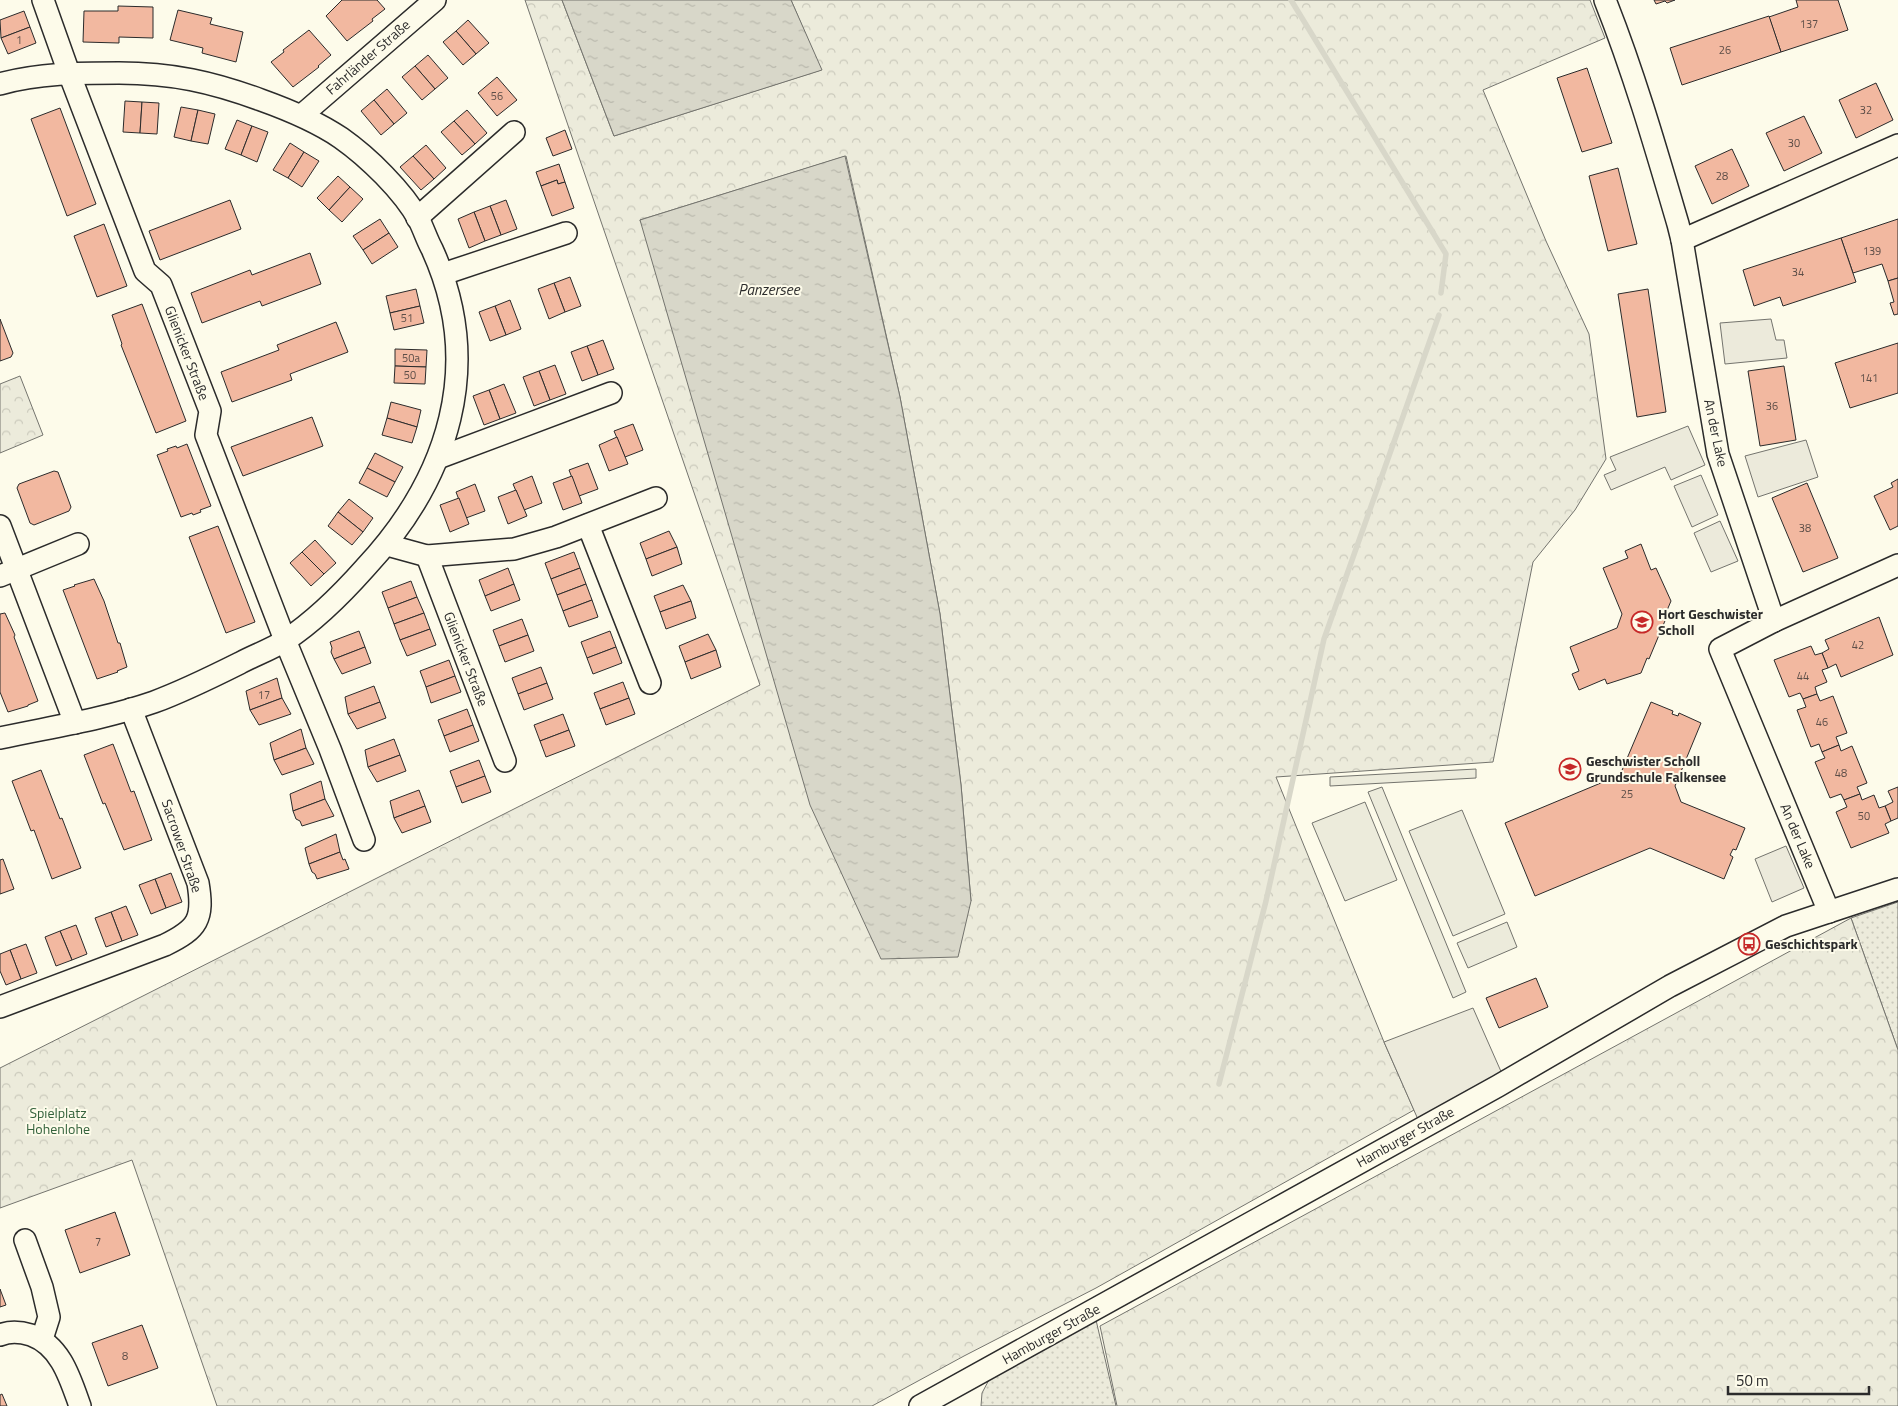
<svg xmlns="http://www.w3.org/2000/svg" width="1898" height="1406" font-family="'Titillium Web',sans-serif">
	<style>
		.grass { fill: url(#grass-dots); stroke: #74746e }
		.park { fill: url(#park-crowns); stroke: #74746e; fill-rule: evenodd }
		.pitch { fill: #ecebdb; stroke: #74746e }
		.parking { fill: #eceadb; stroke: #74746e }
		.water { fill: url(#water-ripples); stroke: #74746e }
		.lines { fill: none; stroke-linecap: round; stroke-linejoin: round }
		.stream { stroke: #d8d7c9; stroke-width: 5.5 }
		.building { fill: #f2b8a0; stroke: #2b2b2b }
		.minor-casing { stroke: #2b2b2b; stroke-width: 24 }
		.minor { stroke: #fdfbea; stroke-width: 21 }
		.labels { text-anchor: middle; stroke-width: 4; stroke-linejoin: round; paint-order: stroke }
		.number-label { font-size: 11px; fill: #5d4e48 }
		.street-label { font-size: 14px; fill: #2b2b2b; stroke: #fdfbea }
		.poi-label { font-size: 14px; font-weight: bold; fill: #2b2b2b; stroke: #fdfbea; text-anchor: start }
		.park-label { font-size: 14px; fill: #34623c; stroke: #fdfbea }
		.water-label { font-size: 15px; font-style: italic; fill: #2b2b2b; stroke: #fdfbea }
	</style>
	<defs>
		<pattern id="grass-dots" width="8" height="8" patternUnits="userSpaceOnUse" patternTransform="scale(1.25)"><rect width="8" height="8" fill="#ecebdb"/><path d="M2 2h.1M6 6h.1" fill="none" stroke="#cbcabc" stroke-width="1.8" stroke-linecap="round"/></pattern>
		<pattern id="park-crowns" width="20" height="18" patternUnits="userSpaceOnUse" patternTransform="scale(1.25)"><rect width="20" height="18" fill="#ecebdb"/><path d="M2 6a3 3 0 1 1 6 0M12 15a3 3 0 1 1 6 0" fill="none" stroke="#cbcabc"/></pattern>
		<pattern id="water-ripples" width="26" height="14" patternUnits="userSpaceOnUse" patternTransform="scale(1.25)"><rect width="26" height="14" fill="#d8d7c9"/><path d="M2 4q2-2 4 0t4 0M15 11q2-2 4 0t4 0" fill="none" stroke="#bab9ad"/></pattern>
	</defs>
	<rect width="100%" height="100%" fill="#fdfbea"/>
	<g class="grass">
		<path d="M1898,902V1050L1851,918Z"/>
		<path d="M1096,1320L1116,1406H981L982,1393L991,1376Z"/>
	</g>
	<g class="park">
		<path d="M525,0H562L614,136L821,70L791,0H1590L1605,38L1483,90L1546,241L1589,334L1606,459L1575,510L1533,562L1493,762L1276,777L1384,1042L1414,1110L1096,1288L964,1356L872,1406H217L132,1160L0,1208V1068L760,685ZM846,156L900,397L940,614L961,785L971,901L640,220Z"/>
		<path d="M20,376L43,435L0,453V384Z"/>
		<path d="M1851,918L1898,1050V1406H1117L1100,1326Z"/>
	</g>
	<g class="pitch">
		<path d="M1476,769V778L1330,786V777Z"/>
		<path d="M1382,787L1466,992L1453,998L1368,792Z"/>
		<path d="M1365,802L1397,880L1345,901L1312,823Z"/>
		<path d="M1462,810L1505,914L1453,936L1409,831Z"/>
		<path d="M1507,922L1517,947L1468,968L1457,943Z"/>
	</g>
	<g class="parking">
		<path d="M1771,319L1776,340H1784L1787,358L1725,364L1720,323Z"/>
		<path d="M1688,426L1705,465L1671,480L1665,467L1611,490L1604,475L1616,470L1610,457Z"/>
		<path d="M1806,440L1818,477L1758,497L1745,456Z"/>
		<path d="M1701,475L1718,515L1692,527L1674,486Z"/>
		<path d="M1720,521L1738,561L1711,572L1694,533Z"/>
		<path d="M1786,846L1804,888L1772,902L1755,859Z"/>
		<path d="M1473,1008L1503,1076L1420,1124L1384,1042Z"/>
	</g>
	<g class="water">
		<path d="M562,0H791L822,70L614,136Z"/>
		<path d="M845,156L900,397L940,614L961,785L971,901L958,957L881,959L810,805L640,220Z"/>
	</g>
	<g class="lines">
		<g class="stream">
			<path d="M1291,0L1446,254L1441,293"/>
			<path d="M1219,1084L1266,901L1324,639L1439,315"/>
		</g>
	</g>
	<g class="building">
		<path d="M342,0H377L385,9L372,19L373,21L347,41L326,16Z"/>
		<path d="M1654,0H1675L1667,3L1665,1L1656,4Z"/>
		<path d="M1796,0H1838L1848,30L1781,52L1769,17L1798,7Z"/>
		<path d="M118,6L153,7V38L119,37V43L83,42L84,11H118Z"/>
		<path d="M178,10L212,18L210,24L243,32L236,62L202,53L203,48L170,40Z"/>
		<path d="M24,11L30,27L1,38L0,20Z"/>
		<path d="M1769,16L1781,52L1682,85L1670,48Z"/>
		<path d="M468,20L489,43L476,54L456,31Z"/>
		<path d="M30,27L36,43L8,54L1,38Z"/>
		<path d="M309,30L331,55L318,66L319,67L293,87L271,62L284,52L283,50Z"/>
		<path d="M456,31L476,54L463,65L443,42Z"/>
		<path d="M428,55L448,78L435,89L415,66Z"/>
		<path d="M415,66L435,89L422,100L402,77Z"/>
		<path d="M1587,68L1612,143L1582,152L1557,78Z"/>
		<path d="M497,77L517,100L497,116L478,93Z"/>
		<path d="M1876,83L1893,120L1856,138L1839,100Z"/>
		<path d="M387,89L407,113L394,124L374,100Z"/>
		<path d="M374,100L394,124L381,135L361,111Z"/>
		<path d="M125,101L142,102L140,133L123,132Z"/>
		<path d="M142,102L159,103L157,134L140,133Z"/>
		<path d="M181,107L198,110L191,141L174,137Z"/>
		<path d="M60,108L96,204L67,216L31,119Z"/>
		<path d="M198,110L215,114L208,144L191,141Z"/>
		<path d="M467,110L487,133L475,144L454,121Z"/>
		<path d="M1804,116L1822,153L1784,171L1766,133Z"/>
		<path d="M237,120L252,126L241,155L225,149Z"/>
		<path d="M454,121L475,144L462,155L441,132Z"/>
		<path d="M252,126L268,132L257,162L241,155Z"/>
		<path d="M565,130L572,149L553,156L546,138Z"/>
		<path d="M290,143L304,152L288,178L273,170Z"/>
		<path d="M426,145L446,168L434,179L413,156Z"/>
		<path d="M1732,149L1749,186L1712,204L1695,166Z"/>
		<path d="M304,152L319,161L302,187L288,178Z"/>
		<path d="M413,156L434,179L421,190L400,167Z"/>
		<path d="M559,164L565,182L558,184L557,180L541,186L536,172Z"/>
		<path d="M1618,168L1637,244L1608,251L1589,176Z"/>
		<path d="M338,176L350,187L329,210L317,198Z"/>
		<path d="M557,180L558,184L565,182L574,208L552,216L541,186Z"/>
		<path d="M350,187L363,199L342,222L329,210Z"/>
		<path d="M230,200L241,229L160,260L149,231Z"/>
		<path d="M506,200L517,229L501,235L490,206Z"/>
		<path d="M490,206L501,235L485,241L474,212Z"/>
		<path d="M474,212L485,241L469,248L458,219Z"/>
		<path d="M380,219L389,233L363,250L353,236Z"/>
		<path d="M1898,219V278L1888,281L1882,264L1853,273L1841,238Z"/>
		<path d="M104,224L127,286L97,297L74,236Z"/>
		<path d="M389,233L398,247L372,264L363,250Z"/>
		<path d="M1841,238L1856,282L1783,306L1780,297L1754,306L1743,270Z"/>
		<path d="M310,253L321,284L262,306L260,301L202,323L191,293L250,270L252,275Z"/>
		<path d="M570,277L581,306L565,312L554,283Z"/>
		<path d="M1898,278V314L1894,315L1890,303L1894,302L1888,281Z"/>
		<path d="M554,283L565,312L549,319L538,289Z"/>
		<path d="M416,289L420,306L390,313L386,296Z"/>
		<path d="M1648,289L1666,412L1637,417L1618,294Z"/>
		<path d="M510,300L521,329L506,335L495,306Z"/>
		<path d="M142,304L186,421L156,433L121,345L122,344L112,315Z"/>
		<path d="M420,306L424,323L394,330L390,313Z"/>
		<path d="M495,306L506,335L490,341L479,312Z"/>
		<path d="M0,319L13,353L11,357L0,361Z"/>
		<path d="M336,322L348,352L290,374L292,380L232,402L221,372L279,350L277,345Z"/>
		<path d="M603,340L614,369L598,375L587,346Z"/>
		<path d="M1898,343V393L1850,408L1835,363Z"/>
		<path d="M587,346L598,375L582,381L571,352Z"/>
		<path d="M395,349L427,350L426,367L395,366Z"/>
		<path d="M555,365L566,394L550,400L539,371Z"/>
		<path d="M395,366L426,367L425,384L394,383Z"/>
		<path d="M1784,366L1796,440L1760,446L1748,371Z"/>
		<path d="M539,371L550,400L534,406L523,377Z"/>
		<path d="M504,384L516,413L500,419L489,390Z"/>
		<path d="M489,390L500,419L484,425L473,396Z"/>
		<path d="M391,402L421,410L417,427L387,418Z"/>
		<path d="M312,417L323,446L243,476L231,447Z"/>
		<path d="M387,418L417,427L412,443L382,435Z"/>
		<path d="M633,424L643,450L625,457L614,431Z"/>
		<path d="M617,437L628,464L609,471L599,445Z"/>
		<path d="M187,444L211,506L200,510L201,512L193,515L192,513L181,517L157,455L168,451L167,449L176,446L177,448Z"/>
		<path d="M375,453L403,467L395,482L367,468Z"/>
		<path d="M588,463L598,489L579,496L569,470Z"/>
		<path d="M367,468L395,482L387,497L359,483Z"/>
		<path d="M54,471L58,472L71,507L69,511L34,525L30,523L17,488L19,484Z"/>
		<path d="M532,476L542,503L524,510L513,484Z"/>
		<path d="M572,476L582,503L563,510L553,483Z"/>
		<path d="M1898,479V526L1890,530L1874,496L1893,487L1891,483Z"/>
		<path d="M1807,483L1838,558L1803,572L1772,498Z"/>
		<path d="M475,484L485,511L466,518L456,492Z"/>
		<path d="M516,490L527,516L508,524L498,497Z"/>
		<path d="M459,498L469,524L450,532L440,505Z"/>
		<path d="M349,499L373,518L363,532L338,512Z"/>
		<path d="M338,512L363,532L352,545L328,526Z"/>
		<path d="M218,526L255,622L226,633L189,537Z"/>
		<path d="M669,531L677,547L646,559L640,543Z"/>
		<path d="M315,540L336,563L324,574L302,552Z"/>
		<path d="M1641,544L1651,570L1656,568L1671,601L1665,615L1667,616L1649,659L1647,658L1641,673L1607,684L1605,679L1579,690L1572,674L1579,671L1570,647L1617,628L1622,614L1603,568L1628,558L1625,551Z"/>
		<path d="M677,547L682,564L652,576L646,559Z"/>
		<path d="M302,552L324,574L311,586L290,563Z"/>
		<path d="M574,552L580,568L551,579L545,563Z"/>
		<path d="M508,568L514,584L485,596L479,580Z"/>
		<path d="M580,568L586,584L557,595L551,579Z"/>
		<path d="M94,579L104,601L118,643H120L127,667L117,671L118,672L97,679L63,590L75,586L74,585Z"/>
		<path d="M411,581L417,597L388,608L382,592Z"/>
		<path d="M514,584L520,600L491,611L485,596Z"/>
		<path d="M586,584L592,600L563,611L557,595Z"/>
		<path d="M683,585L691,601L660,612L654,596Z"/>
		<path d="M417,597L424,613L394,624L388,608Z"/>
		<path d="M592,600L598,617L569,627L563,611Z"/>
		<path d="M691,601L696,618L666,629L660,612Z"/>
		<path d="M5,613L15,635L14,637L38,701L28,705V706L8,712L0,692V614Z"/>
		<path d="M424,613L430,629L400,640L394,624Z"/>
		<path d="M1879,617L1893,655L1841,677L1836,664L1828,668L1822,653L1829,649L1825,640Z"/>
		<path d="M522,619L528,635L499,646L493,630Z"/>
		<path d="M430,629L436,645L407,656L400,640Z"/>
		<path d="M359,631L365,647L334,659L331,652L332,648L330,642Z"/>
		<path d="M610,631L616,647L587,658L581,642Z"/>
		<path d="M708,634L716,650L685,662L679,646Z"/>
		<path d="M528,635L534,651L505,662L499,646Z"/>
		<path d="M1811,646L1815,655L1822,653L1828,668L1822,670L1827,682L1815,687L1817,694L1803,699L1800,693L1789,697L1774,660Z"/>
		<path d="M365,647L371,663L342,674L334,659Z"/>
		<path d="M616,647L622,663L593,674L587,658Z"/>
		<path d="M716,650L721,667L691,679L685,662Z"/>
		<path d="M449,660L455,676L426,687L420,671Z"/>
		<path d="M541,667L547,683L518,694L512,678Z"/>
		<path d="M455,676L461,692L431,703L426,687Z"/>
		<path d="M277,678L282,698L250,710L246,691Z"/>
		<path d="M623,682L629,698L600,709L594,693Z"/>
		<path d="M547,683L553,699L524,710L518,694Z"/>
		<path d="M374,686L380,702L348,714L345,697Z"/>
		<path d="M1817,694L1820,701L1833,696L1847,733L1836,737L1839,745L1822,752L1819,744L1811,747L1797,710L1806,707L1803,699Z"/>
		<path d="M282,698L291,714L259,725L250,710Z"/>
		<path d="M629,698L635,714L606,725L600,709Z"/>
		<path d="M380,702L386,718L357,729L348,714Z"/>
		<path d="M1651,702L1673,711L1672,714L1678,716L1679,713L1701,723L1675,786L1681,802L1745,828L1736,850L1733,849L1730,855L1733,857L1724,879L1650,848L1535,896L1505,823L1620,775Z"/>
		<path d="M467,709L473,725L444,736L438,720Z"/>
		<path d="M563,714L569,730L540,741L534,725Z"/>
		<path d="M473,725L479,741L450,752L444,736Z"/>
		<path d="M301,729L306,748L274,760L270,743Z"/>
		<path d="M569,730L575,746L546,757L540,741Z"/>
		<path d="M394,739L400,755L368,767L365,750Z"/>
		<path d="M113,744L131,792L134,791L152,840L124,850L105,803L103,804L84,755Z"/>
		<path d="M1839,745L1841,751L1852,746L1867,783L1857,787L1860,794L1844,800L1841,794L1830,798L1815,762L1825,758L1822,752Z"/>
		<path d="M306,748L314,764L282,775L274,760Z"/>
		<path d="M400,755L406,771L377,782L368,767Z"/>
		<path d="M479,760L485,776L456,787L450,771Z"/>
		<path d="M41,770L60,819L62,818L81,868L52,879L34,830L31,831L12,781Z"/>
		<path d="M485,776L491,792L462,803L456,787Z"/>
		<path d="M321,781L325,799L293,811L290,794Z"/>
		<path d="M1898,787V818L1891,821L1885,806L1893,802L1888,791Z"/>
		<path d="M419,790L425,806L394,818L390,801Z"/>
		<path d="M1860,794L1862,800L1874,795L1879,808L1885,806L1891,821L1885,824L1889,833L1851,848L1836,812L1847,807L1844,800Z"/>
		<path d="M325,799L334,816L302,826L300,821L296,819L293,811Z"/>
		<path d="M425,806L431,822L402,833L394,818Z"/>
		<path d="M336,834L340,852L309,864L305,848Z"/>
		<path d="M340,852L343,860L345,859L349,869L317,879L315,874L312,872L309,864Z"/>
		<path d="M3,859L14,889L0,894V860Z"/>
		<path d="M171,873L182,902L166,908L155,879Z"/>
		<path d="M155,879L166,908L151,914L139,885Z"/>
		<path d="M126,906L138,935L122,941L111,912Z"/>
		<path d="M111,912L122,941L106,947L95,918Z"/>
		<path d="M76,925L87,954L72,960L60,931Z"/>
		<path d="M60,931L72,960L56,966L45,937Z"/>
		<path d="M26,944L37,973L21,979L10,950Z"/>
		<path d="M10,950L21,979L6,985L0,971V954Z"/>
		<path d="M1536,978L1548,1007L1499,1028L1486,998Z"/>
		<path d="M115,1212L130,1255L80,1273L65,1230Z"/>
		<path d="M0,1289L6,1305L0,1307Z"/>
		<path d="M142,1325L158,1368L108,1386L92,1343Z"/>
		<path d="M2,1394L7,1406H0V1395Z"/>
	</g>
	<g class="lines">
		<g class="minor-casing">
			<g id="minor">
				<path d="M43,0L69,73L145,271L161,285L210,411L206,435L285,640L330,749L364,840"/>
				<path d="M1605,0C1634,73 1656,149 1678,224L1682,240L1718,454L1774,621"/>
				<path d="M0,84C38,73 80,73 119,73C172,73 212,82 261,100C289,110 316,121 341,138C368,157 403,191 419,220C424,230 427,240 432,249C485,365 449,478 365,568C341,595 316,620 286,640C272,649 255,655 240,663C212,677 184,691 154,702C105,719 51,727 0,738"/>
				<path d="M302,115L435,0"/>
				<path d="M417,218L514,132"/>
				<path d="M1682,240L1898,145"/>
				<path d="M443,274L566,233"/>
				<path d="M438,458L611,393"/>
				<path d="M588,525L650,683"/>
				<path d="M0,526L75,723"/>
				<path d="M387,545L427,556L514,549L556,537L656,498"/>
				<path d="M427,556L505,761"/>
				<path d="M0,576L78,544"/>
				<path d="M1829,912L1720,649L1774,621L1898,565"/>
				<path d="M0,1007L165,945C198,929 204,919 198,883L131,709"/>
				<path d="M25,1240L42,1287L49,1317L42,1339"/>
				<path d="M0,1335C10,1331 21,1332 31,1335C61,1346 70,1378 80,1406"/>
				<path d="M920,1406L1498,1086L1670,986L1786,926L1898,889"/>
			</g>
		</g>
		<use href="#minor" class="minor"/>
	</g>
	<defs>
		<g id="school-ring" transform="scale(1.125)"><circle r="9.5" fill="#fdfbea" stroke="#c62828" stroke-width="1.5"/><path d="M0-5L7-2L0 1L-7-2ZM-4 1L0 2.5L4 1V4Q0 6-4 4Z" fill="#c62828"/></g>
		<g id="bus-ring" transform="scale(1.125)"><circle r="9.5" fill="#fdfbea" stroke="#c62828" stroke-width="1.5"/><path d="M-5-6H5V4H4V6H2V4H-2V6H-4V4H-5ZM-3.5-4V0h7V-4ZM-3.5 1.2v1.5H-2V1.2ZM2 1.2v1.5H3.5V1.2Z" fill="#c62828"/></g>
	</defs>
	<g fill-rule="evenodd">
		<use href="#school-ring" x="1642" y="622"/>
		<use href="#school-ring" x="1570" y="769"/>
		<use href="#bus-ring" x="1749" y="944"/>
	</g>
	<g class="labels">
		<g class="number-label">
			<text x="1809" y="28">137</text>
			<text x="19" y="44">1</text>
			<text x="1725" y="54">26</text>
			<text x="497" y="100">56</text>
			<text x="1866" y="114">32</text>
			<text x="1794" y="147">30</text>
			<text x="1722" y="180">28</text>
			<text x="1872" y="255">139</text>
			<text x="1798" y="276">34</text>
			<text x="407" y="322">51</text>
			<text x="411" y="362">50a</text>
			<text x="410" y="379">50</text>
			<text x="1869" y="382">141</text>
			<text x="1772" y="410">36</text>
			<text x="1805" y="532">38</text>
			<text x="1858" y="649">42</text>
			<text x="1803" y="680">44</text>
			<text x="264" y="699">17</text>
			<text x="1822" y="726">46</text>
			<text x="1841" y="777">48</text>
			<text x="1627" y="798">25</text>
			<text x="1864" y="820">50</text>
			<text x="98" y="1246">7</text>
			<text x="125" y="1360">8</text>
		</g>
		<g class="street-label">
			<text transform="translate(368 57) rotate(-41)" y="5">Fahrländer Straße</text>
			<text transform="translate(187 353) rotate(69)" y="5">Glienicker Straße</text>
			<text transform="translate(1716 433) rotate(78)" y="5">An der Lake</text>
			<text transform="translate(466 659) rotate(69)" y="5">Glienicker Straße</text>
			<text transform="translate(1798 836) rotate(67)" y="5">An der Lake</text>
			<text transform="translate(182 846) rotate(71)" y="5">Sacrower Straße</text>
			<text transform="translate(1405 1137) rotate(-29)" y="5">Hamburger Straße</text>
			<text transform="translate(1051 1334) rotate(-29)" y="5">Hamburger Straße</text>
		</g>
		<g class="poi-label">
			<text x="1658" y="619">Hort Geschwister<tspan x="1658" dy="16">Scholl</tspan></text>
			<text x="1586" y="766">Geschwister Scholl<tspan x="1586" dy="16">Grundschule Falkensee</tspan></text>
			<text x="1765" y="949">Geschichtspark</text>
		</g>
		<g class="park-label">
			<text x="58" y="1118">Spielplatz<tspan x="58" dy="16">Hohenlohe</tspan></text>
		</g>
		<g class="water-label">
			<text x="769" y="295">Panzersee</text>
		</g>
	</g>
	<path d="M1728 1386v8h141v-8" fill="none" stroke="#2b2b2b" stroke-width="2.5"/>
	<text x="1736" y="1386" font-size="15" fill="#2b2b2b" stroke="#fdfbea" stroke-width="4" paint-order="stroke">50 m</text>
</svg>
